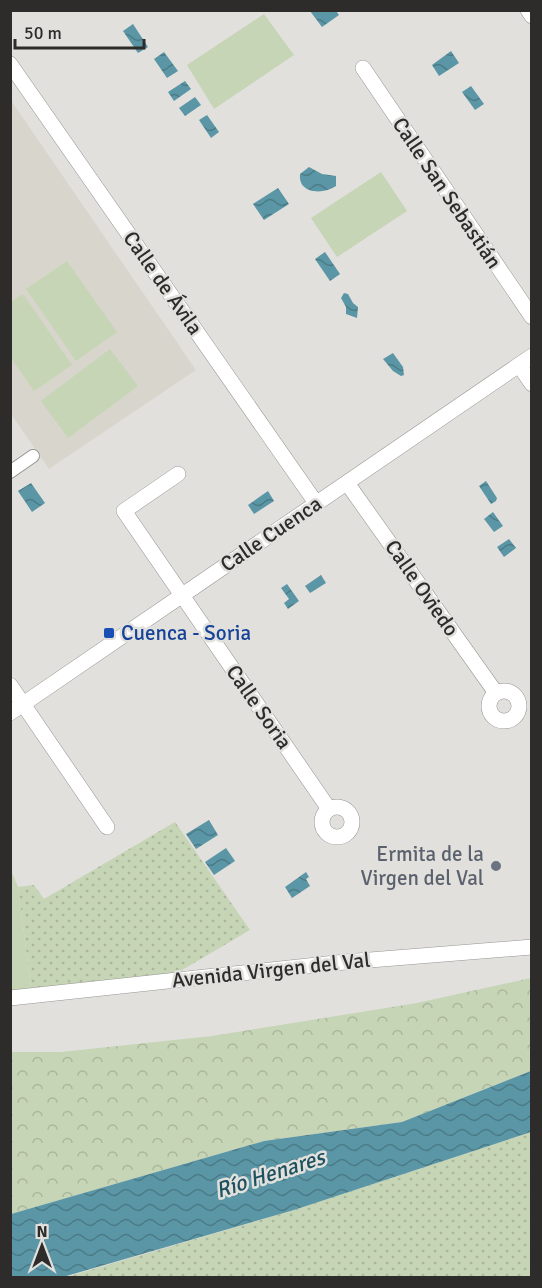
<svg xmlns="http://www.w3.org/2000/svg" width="542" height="1288" font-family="Signika,sans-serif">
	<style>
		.built { fill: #d8d6cc }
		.green { fill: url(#green-dots) }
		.forest { fill: url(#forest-crowns) }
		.pitch { fill: #c6d5b5 }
		.water { fill: url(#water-waves) }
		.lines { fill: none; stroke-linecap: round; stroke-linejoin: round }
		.pedestrian-casing { stroke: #969592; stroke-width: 14 }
		.minor-casing { stroke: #969592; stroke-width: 16 }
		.pedestrian { stroke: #fff; stroke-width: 12 }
		.minor { stroke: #fff; stroke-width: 15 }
		.transit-dot { fill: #1a4fb4; stroke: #e1e0dd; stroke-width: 2 }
		.worship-dot { fill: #6b7280; stroke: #e1e0dd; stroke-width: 2 }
		.labels { text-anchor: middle; stroke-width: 5; stroke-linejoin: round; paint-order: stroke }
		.street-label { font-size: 21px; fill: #2d2c2b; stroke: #e1e0dd }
		.transit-label { font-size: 21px; fill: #164399; stroke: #e1e0dd; text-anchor: start }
		.worship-label { font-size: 21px; fill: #5b616d; stroke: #e1e0dd; text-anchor: end }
		.water-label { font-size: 22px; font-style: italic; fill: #1e515e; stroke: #e1e0dd }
	</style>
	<defs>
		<pattern id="green-dots" width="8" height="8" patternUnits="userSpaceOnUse" patternTransform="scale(1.5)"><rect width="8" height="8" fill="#c6d5b5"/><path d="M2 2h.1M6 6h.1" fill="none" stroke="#aab79c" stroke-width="1.8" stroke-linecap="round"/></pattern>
		<pattern id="forest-crowns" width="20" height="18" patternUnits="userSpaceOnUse" patternTransform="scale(1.5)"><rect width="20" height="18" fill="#c6d5b5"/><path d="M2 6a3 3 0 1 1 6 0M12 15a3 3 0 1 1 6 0" fill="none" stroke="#aab79c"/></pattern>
		<pattern id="water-waves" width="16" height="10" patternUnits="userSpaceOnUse" patternTransform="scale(1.5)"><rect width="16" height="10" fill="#5a96a5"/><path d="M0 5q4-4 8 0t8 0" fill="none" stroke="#4b7b87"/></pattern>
	</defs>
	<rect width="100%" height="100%" fill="#e1e0dd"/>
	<path class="built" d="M10,99L196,370L49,469L11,414Z"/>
	<g class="green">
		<path d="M175,822L250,930L165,980L32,996L18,887L34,885L44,899Z"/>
		<path d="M531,1132V1277L63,1278L294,1210Z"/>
	</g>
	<path class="forest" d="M531,978V1071L402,1122L264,1141L11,1214V1052H61L212,1036L417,1003Z"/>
	<g class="pitch">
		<path d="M264,14L294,55L214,109L187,65Z"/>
		<path d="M381,172L407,211L337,257L311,218Z"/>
		<path d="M67,261L117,332L76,361L26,289Z"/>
		<path d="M23,294L72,365L34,391L11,358V302Z"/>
		<path d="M110,349L138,386L68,438L41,401Z"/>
		<path d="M10,868L18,887L32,996L10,998Z"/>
	</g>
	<g class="water">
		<path d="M310,11H336L339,15L322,27Z"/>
		<path d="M133,24L148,47L138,53L123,31Z"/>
		<path d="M451,51L459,63L439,76L432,65Z"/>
		<path d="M164,52L178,71L167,78L154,59Z"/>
		<path d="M185,81L191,89L174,101L168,92Z"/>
		<path d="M471,86L484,104L475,110L462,92Z"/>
		<path d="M195,97L201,105L185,116L179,108Z"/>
		<path d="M207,115L219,132L211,138L199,120Z"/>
		<path d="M309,167L322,174L336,176V186C323,195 298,194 300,174Z"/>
		<path d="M278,188L289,204L264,220L253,204Z"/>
		<path d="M325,252L340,274L330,281L315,259Z"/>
		<path d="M344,293L348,294L353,303L358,307L357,318L346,314V307L341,298Z"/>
		<path d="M393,353L403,367L404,375L401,376L393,371L383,359Z"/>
		<path d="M486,481L497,498L496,501L491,504L479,486Z"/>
		<path d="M31,483L45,503L32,512L18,491Z"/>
		<path d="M268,491L274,501L254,514L248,505Z"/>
		<path d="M493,512L503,526L494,532L484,519Z"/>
		<path d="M509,539L516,548L504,557L497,547Z"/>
		<path d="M321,575L326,583L310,593L305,586Z"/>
		<path d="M287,584L299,601L288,609L284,603L289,599L281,588Z"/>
		<path d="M209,820L218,835L196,849L186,834Z"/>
		<path d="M226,848L235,861L214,875L205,862Z"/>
		<path d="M306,872L309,877L306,879L310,886L292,898L285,887Z"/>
		<path d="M531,1071V1132L294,1210L63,1277H11V1214L264,1141L402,1122Z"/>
	</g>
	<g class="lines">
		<g class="pedestrian-casing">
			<path id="pedestrian" d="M10,472L33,456"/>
		</g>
		<g class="minor-casing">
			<g id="minor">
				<path d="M528,10L532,16"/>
				<path d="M10,64L316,503"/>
				<path d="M363,68L532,317"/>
				<path d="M519,365L532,384"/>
				<path d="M178,474L124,511L329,809"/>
				<path d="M347,483L496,693"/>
				<path d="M10,685L107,827"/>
				<circle cx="504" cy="706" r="15"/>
				<path d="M10,713L532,356"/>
				<circle cx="337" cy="822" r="15"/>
				<path d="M10,998L345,962L532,947"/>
			</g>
		</g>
		<use href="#pedestrian" class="pedestrian"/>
		<use href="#minor" class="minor"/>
	</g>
	<rect class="transit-dot" x="103" y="627" width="12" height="12" rx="3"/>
	<circle class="worship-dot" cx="496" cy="866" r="6"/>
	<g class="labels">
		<g class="street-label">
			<text transform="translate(447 193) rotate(56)" y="7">Calle San Sebastián</text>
			<text transform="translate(163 283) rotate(55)" y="7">Calle de Ávila</text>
			<text transform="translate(271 534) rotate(-34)" y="7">Calle Cuenca</text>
			<text transform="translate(422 588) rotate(55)" y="7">Calle Oviedo</text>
			<text transform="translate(259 707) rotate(55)" y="7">Calle Soria</text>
			<text transform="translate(271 970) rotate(-6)" y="7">Avenida Virgen del Val</text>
		</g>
		<g class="transit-label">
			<text x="121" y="640">Cuenca - Soria</text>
		</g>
		<g class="worship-label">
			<text x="484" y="861">Ermita de la<tspan x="484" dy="24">Virgen del Val</tspan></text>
		</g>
		<g class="water-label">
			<text transform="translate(270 1173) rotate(-18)" y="8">Río Henares</text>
		</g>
	</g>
	<rect width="542" height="1288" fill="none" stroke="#2d2c2b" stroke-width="24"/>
	<g transform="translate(42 1246)" stroke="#e1e0dd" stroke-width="4.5" paint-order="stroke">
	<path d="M0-4.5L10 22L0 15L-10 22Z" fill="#2d2c2b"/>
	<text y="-9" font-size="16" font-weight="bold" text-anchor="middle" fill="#2d2c2b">N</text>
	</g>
	<path d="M15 39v9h129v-9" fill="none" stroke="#2d2c2b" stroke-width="3"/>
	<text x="24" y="39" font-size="18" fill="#2d2c2b" stroke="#e1e0dd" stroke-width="4.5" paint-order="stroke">50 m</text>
</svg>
